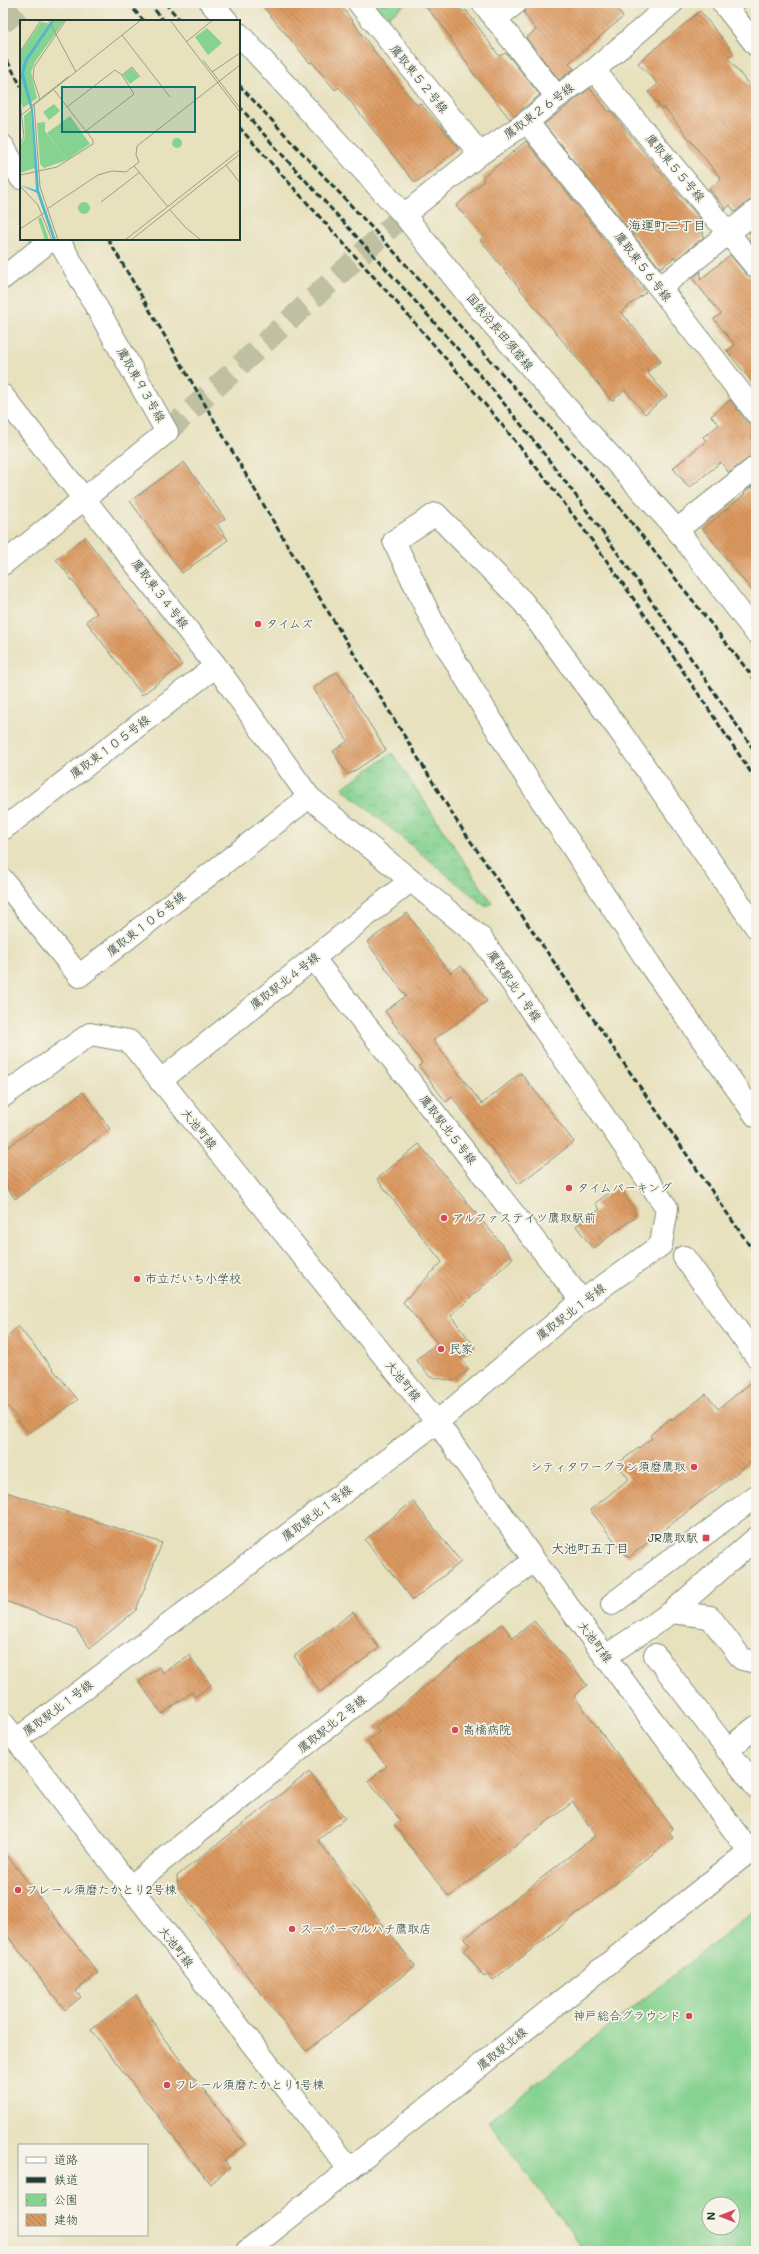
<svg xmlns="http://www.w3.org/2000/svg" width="759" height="2254" font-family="Mali,'Klee One',sans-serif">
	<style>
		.park { fill: url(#park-crowns); stroke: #528862 }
		.garden { fill: #86d290; stroke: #528862; fill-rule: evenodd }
		.building { fill: url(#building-back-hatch) }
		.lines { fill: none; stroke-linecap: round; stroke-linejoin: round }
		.minor-tunnel { stroke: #bfc0a2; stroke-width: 22; stroke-dasharray: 22 11; stroke-linecap: butt }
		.minor-casing { stroke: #838f79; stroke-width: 24 }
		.minor { stroke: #fff; stroke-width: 22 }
		.rail { stroke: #1f3d34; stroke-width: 3; stroke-dasharray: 6 3; stroke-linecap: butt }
		.poi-dot { fill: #d1495b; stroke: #f7f3e8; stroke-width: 1.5 }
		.labels { text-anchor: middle; stroke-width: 3.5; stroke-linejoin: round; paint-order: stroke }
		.street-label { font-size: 12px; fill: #1f3d34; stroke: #f7f3e8 }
		.poi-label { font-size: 12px; fill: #1f3d34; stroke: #f7f3e8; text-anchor: start }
		.neighbourhood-label { font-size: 13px; fill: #1f3d34; stroke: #f7f3e8 }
		.inset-road { fill: none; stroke: #979f87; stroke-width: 1 }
		.view { fill: #0f766e; fill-opacity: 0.15; stroke: #0f766e; stroke-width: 2 }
		.inset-edge { fill: none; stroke: #1f3d34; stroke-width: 2 }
	</style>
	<defs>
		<pattern id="park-crowns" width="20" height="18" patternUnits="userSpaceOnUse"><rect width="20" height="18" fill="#86d290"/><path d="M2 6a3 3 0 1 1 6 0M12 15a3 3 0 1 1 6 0" fill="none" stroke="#6dac76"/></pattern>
		<pattern id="building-back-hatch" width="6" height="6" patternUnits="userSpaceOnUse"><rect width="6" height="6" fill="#dc985f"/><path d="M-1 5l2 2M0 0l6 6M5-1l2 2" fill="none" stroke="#b27d4f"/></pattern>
	</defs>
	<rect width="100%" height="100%" fill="#f7f3e8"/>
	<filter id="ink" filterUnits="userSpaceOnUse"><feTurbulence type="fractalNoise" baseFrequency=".025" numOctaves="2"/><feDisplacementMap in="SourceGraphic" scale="8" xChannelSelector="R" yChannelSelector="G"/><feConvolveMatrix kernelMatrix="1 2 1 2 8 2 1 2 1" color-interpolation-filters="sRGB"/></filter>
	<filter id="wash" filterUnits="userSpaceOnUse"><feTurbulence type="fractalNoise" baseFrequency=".012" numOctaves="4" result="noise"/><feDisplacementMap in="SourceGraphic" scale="16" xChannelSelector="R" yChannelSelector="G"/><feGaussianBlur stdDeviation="0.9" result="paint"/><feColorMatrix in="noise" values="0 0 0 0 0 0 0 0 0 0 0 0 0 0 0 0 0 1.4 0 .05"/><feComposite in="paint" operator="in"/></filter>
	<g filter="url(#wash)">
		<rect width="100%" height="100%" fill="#e7e1be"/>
		<g class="park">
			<path d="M369,3H407L382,21Z"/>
			<path d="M392,753L492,903L486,907L342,788Z"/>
		</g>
		<path class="garden" d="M756,1910V2251H585L488,2122ZM709,2204H733V2228H709Z"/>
		<g id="blocks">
			<g class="building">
				<path d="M260,3H339L393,77L417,105L420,103L459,148L415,183L339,87L335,90L312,62L310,63Z"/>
				<path d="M423,3H456L463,12L466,10L499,56L506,53L540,95L510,119L473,73L443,27Z"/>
				<path d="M528,3H613L623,17L569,63L574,69L559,80L526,38L536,30L524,13Z"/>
				<path d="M700,11L734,53L728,58L756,94V199L748,201L735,212L730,205L726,209L709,189L721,179L664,107L662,109L648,92L658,84L638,63Z"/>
				<path d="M590,88L609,112L611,111L658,170L704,223L703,238L676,259L675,257L660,268L544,124Z"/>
				<path d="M526,141L646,292L621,312L661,361L647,372L667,396L645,414L625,390L612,401L480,240L484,237L456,206L484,181L482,178Z"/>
				<path d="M756,227V247L750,240L753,237L749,232Z"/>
				<path d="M730,255L747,275L756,279V387L727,351L735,345L714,319L721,314L692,278L701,271L700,280Z"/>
				<path d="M730,400L746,421L752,425V456L729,473L721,462L689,488L673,468L706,441L703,437L719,425L711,416Z"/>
				<path d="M184,462L225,519L217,524L228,540L182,573L130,501Z"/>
				<path d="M752,486V489L756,486V596L703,529L745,494L744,493Z"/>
				<path d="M85,537L182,665L142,695L86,621L97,613L56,559Z"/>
				<path d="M337,672L386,750L348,775L333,751L348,741L313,688Z"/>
				<path d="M407,913L450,973L461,966L487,1001L433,1040L482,1104L521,1073L574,1142L519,1184L452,1097L446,1102L419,1066L422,1063L385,1011L406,996L367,942Z"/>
				<path d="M83,1092L110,1129L15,1199L3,1182V1151Z"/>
				<path d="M419,1144L513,1258L451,1316L475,1347L460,1358L469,1369L455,1381L430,1377L416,1360L437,1343L403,1302L442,1262L377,1179Z"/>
				<path d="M619,1186L634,1209L635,1217L593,1249L576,1226L600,1209L595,1203Z"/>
				<path d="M18,1326L78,1400L28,1433L3,1400V1340Z"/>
				<path d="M756,1379V1458L628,1558L590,1510L629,1479L617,1464L652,1438L650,1435L671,1418L672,1420L706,1394L718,1409Z"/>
				<path d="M3,1491L162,1543L136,1610L90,1648L74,1627L3,1600Z"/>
				<path d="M413,1501L461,1562L413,1600L365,1540Z"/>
				<path d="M353,1612L379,1648L320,1692L294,1656Z"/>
				<path d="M534,1621L587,1685L574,1696L673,1829L669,1833L673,1838L493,1980L488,1974L484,1977L464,1950L470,1946L464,1939L595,1836L573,1802L449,1897L394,1825L400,1820L368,1781L387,1766L367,1742L379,1732L375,1727L502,1624L513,1638Z"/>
				<path d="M189,1655L211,1685L195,1697L192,1692L162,1714L139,1682L159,1667L163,1673Z"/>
				<path d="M309,1772L345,1818L318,1840L415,1966L306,2051L178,1887L177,1876Z"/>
				<path d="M3,1850L98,1973L76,1991L81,1997L65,2010L3,1930Z"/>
				<path d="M136,1995L165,2040L245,2144L224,2161L230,2168L210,2184L91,2030Z"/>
			</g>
		</g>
	</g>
	<g filter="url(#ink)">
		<use href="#blocks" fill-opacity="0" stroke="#838f79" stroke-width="1"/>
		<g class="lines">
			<g class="minor-tunnel">
				<path d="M3,23L28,3"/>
				<path d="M167,432L404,215"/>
			</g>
			<g class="minor-casing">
				<g id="minor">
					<path d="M211,3L227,21"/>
					<path d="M359,3L480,154"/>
					<path d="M483,3L557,97"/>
					<path d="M723,3L756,45"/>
					<path d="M495,19L516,3"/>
					<path d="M239,34L404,215L477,306L548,387L677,530L756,633"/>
					<path d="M594,70L756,267"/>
					<path d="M527,122L660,288L756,413"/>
					<path d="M3,146L21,178"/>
					<path d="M404,215L480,154L527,122L557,97L594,70L672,3"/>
					<path d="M3,278L52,239"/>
					<path d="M660,288L756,211"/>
					<path d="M3,396L216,666L309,797L481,938L667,1208L661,1245L582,1301L437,1422L16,1740"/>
					<path d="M677,530L756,467"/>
					<path d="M3,564L167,432L58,239"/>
					<path d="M3,829L216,666"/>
					<path d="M3,880L79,976L309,797"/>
					<path d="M756,927L619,730L523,602L436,514L394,541L437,631L521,769L650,965L756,1116"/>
					<path d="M314,959L582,1301"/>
					<path d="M160,1081L410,881"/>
					<path d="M3,1096L90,1034L129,1041L437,1422L534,1560L749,1851"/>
					<path d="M684,1257L756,1356"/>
					<path d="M612,1604L756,1496"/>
					<path d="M672,1612L710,1617L742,1659L756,1662"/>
					<path d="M655,1655L756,1787"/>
					<path d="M606,1656L672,1612L756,1538"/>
					<path d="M3,1723L350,2170"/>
					<path d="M727,1750L756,1727"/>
					<path d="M130,1887L534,1560"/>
					<path d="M247,2251L756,1846"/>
				</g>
			</g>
			<use href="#minor" class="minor"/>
			<g class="rail">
				<path d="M128,3L144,21"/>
				<path d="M149,3L164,21"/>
				<path d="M165,3L181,21"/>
				<path d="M3,53L21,86"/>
				<path d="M239,85L399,257L613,499L756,681"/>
				<path d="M239,106C322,201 410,292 492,389C588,504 671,630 756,753"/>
				<path d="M239,127C343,244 451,358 547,481C622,577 688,679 756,780"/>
				<path d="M108,239L286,543L456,820L756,1255"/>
			</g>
		</g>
	</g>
	<g class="poi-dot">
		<circle cx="258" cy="624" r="4"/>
		<circle cx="569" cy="1188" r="4"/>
		<circle cx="444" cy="1218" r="4"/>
		<circle cx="137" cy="1279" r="4"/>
		<circle cx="441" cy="1349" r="4"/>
		<circle cx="694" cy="1467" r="4"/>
		<rect x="702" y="1534" width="8" height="8" rx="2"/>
		<circle cx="455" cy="1730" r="4"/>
		<circle cx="18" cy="1890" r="4"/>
		<circle cx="292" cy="1929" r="4"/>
		<circle cx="689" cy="2016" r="4"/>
		<circle cx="167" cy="2085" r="4"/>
	</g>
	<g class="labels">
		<g class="street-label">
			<text transform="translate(419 79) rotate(51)" y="4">鷹取東５２号線</text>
			<text transform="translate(539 111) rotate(-37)" y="4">鷹取東２６号線</text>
			<text transform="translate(675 168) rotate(50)" y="4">鷹取東５５号線</text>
			<text transform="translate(643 267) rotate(52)" y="4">鷹取東５６号線</text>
			<text transform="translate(500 332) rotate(50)" y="4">国鉄沿長田須磨線</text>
			<text transform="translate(141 385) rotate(60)" y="4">鷹取東９３号線</text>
			<text transform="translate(160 594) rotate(52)" y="4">鷹取東３４号線</text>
			<text transform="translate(110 747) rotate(-37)" y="4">鷹取東１０５号線</text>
			<text transform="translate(146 924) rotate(-38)" y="4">鷹取東１０６号線</text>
			<text transform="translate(285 981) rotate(-38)" y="4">鷹取駅北４号線</text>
			<text transform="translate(514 986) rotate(55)" y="4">鷹取駅北１号線</text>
			<text transform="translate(199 1129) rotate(51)" y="4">大池町線</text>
			<text transform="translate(448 1130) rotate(52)" y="4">鷹取駅北５号線</text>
			<text transform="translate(571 1312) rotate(-38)" y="4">鷹取駅北１号線</text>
			<text transform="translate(403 1381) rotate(51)" y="4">大池町線</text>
			<text transform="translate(317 1513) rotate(-37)" y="4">鷹取駅北１号線</text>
			<text transform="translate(595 1642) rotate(53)" y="4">大池町線</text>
			<text transform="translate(58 1708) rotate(-37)" y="4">鷹取駅北１号線</text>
			<text transform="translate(332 1724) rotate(-39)" y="4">鷹取駅北２号線</text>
			<text transform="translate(176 1947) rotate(52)" y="4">大池町線</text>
			<text transform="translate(502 2049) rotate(-39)" y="4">鷹取駅北線</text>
		</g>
		<g class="poi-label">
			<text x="266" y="628">タイムズ</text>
			<text x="577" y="1192">タイムパーキング</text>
			<text x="452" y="1222">アルファステイツ鷹取駅前</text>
			<text x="145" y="1283">市立だいち小学校</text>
			<text x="449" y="1353">民家</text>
			<text x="686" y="1471" text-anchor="end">シティタワーグラン須磨鷹取</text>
			<text x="698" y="1542" text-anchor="end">JR鷹取駅</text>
			<text x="463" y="1734">高橋病院</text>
			<text x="26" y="1894">フレール須磨たかとり2号棟</text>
			<text x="300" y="1933">スーパーマルハチ鷹取店</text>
			<text x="681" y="2020" text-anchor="end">神戸総合グラウンド</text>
			<text x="175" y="2089">フレール須磨たかとり1号棟</text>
		</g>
		<g class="neighbourhood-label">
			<text x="667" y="230">海運町二丁目</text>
			<text x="590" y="1553">大池町五丁目</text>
		</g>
	</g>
	<g transform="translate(20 20)">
		<rect width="220" height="220" fill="#e7e1be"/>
		<path d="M35,0H45L15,42L11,52L17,78L3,88L0,79V33L21,2L32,4ZM187,8L202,23L188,35L175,17ZM112,48L119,57L110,64L103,55ZM11,90L15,148L0,153V125L5,118L4,96ZM25,102V111L47,140L24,148L20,144L17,103ZM152 123a5 5 0 1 1 10 0a5 5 0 1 1-10 0ZM58 188a6 6 0 1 1 12 0a6 6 0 1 1-12 0ZM21,197L29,220H25L18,199Z" fill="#86d290"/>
		<path d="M34,84L40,91L29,100L23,92ZM50,96L70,124L47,140L27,113Z" fill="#86d290"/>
		<path d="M32,0H35L8,40L4,53L13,89L19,170L36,220H33L17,173L0,165L16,170L11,90L1,57L2,48L5,39Z" fill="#4fb9cc"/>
		<path class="inset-road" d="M150,0L220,92M29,1L56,52M102,15L150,77M166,22L193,0M0,32L21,0M183,40L220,88M192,52L220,33M102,55L112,47L120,57M20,79L13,58L14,47L46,0M0,80L4,117L0,123M14,84L20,167L38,220M10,87L48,57M47,87L95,50L102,55L114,74L66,111M0,96L121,0M206,145L220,163M114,146L148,187M0,155L37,147L73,124V120L34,70M0,166L18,185L32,220M81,182L120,152M27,189L78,155L92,151L106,152L119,142L116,135L117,126L220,45M150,190L166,208L181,220M0,209L27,191M105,220L220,130M111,220L220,134"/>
		<path class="view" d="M42,67H175V112H42Z"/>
		<rect width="220" height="220" class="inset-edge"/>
	</g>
	<rect width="759" height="2254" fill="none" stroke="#f7f3e8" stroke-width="16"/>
	<rect x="18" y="2144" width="130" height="92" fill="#f7f3e8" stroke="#a1aaa0"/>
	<rect x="26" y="2157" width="20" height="6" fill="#ffffff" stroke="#a1aaa0"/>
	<text x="54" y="2164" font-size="12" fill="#1f3d34">道路</text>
	<rect x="26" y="2177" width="20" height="6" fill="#1f3d34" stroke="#a1aaa0"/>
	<text x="54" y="2184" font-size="12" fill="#1f3d34">鉄道</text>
	<rect x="26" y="2194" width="20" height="12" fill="url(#park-crowns)" stroke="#a1aaa0"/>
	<text x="54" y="2204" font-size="12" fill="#1f3d34">公園</text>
	<rect x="26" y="2214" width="20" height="12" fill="url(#building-back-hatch)" stroke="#a1aaa0"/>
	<text x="54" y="2224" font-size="12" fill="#1f3d34">建物</text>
	<g transform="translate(721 2216) rotate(270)"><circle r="19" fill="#f7f3e8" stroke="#a1aaa0"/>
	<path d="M0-3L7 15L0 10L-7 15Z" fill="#d1495b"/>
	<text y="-6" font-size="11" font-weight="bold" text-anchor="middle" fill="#1f3d34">N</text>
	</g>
</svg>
